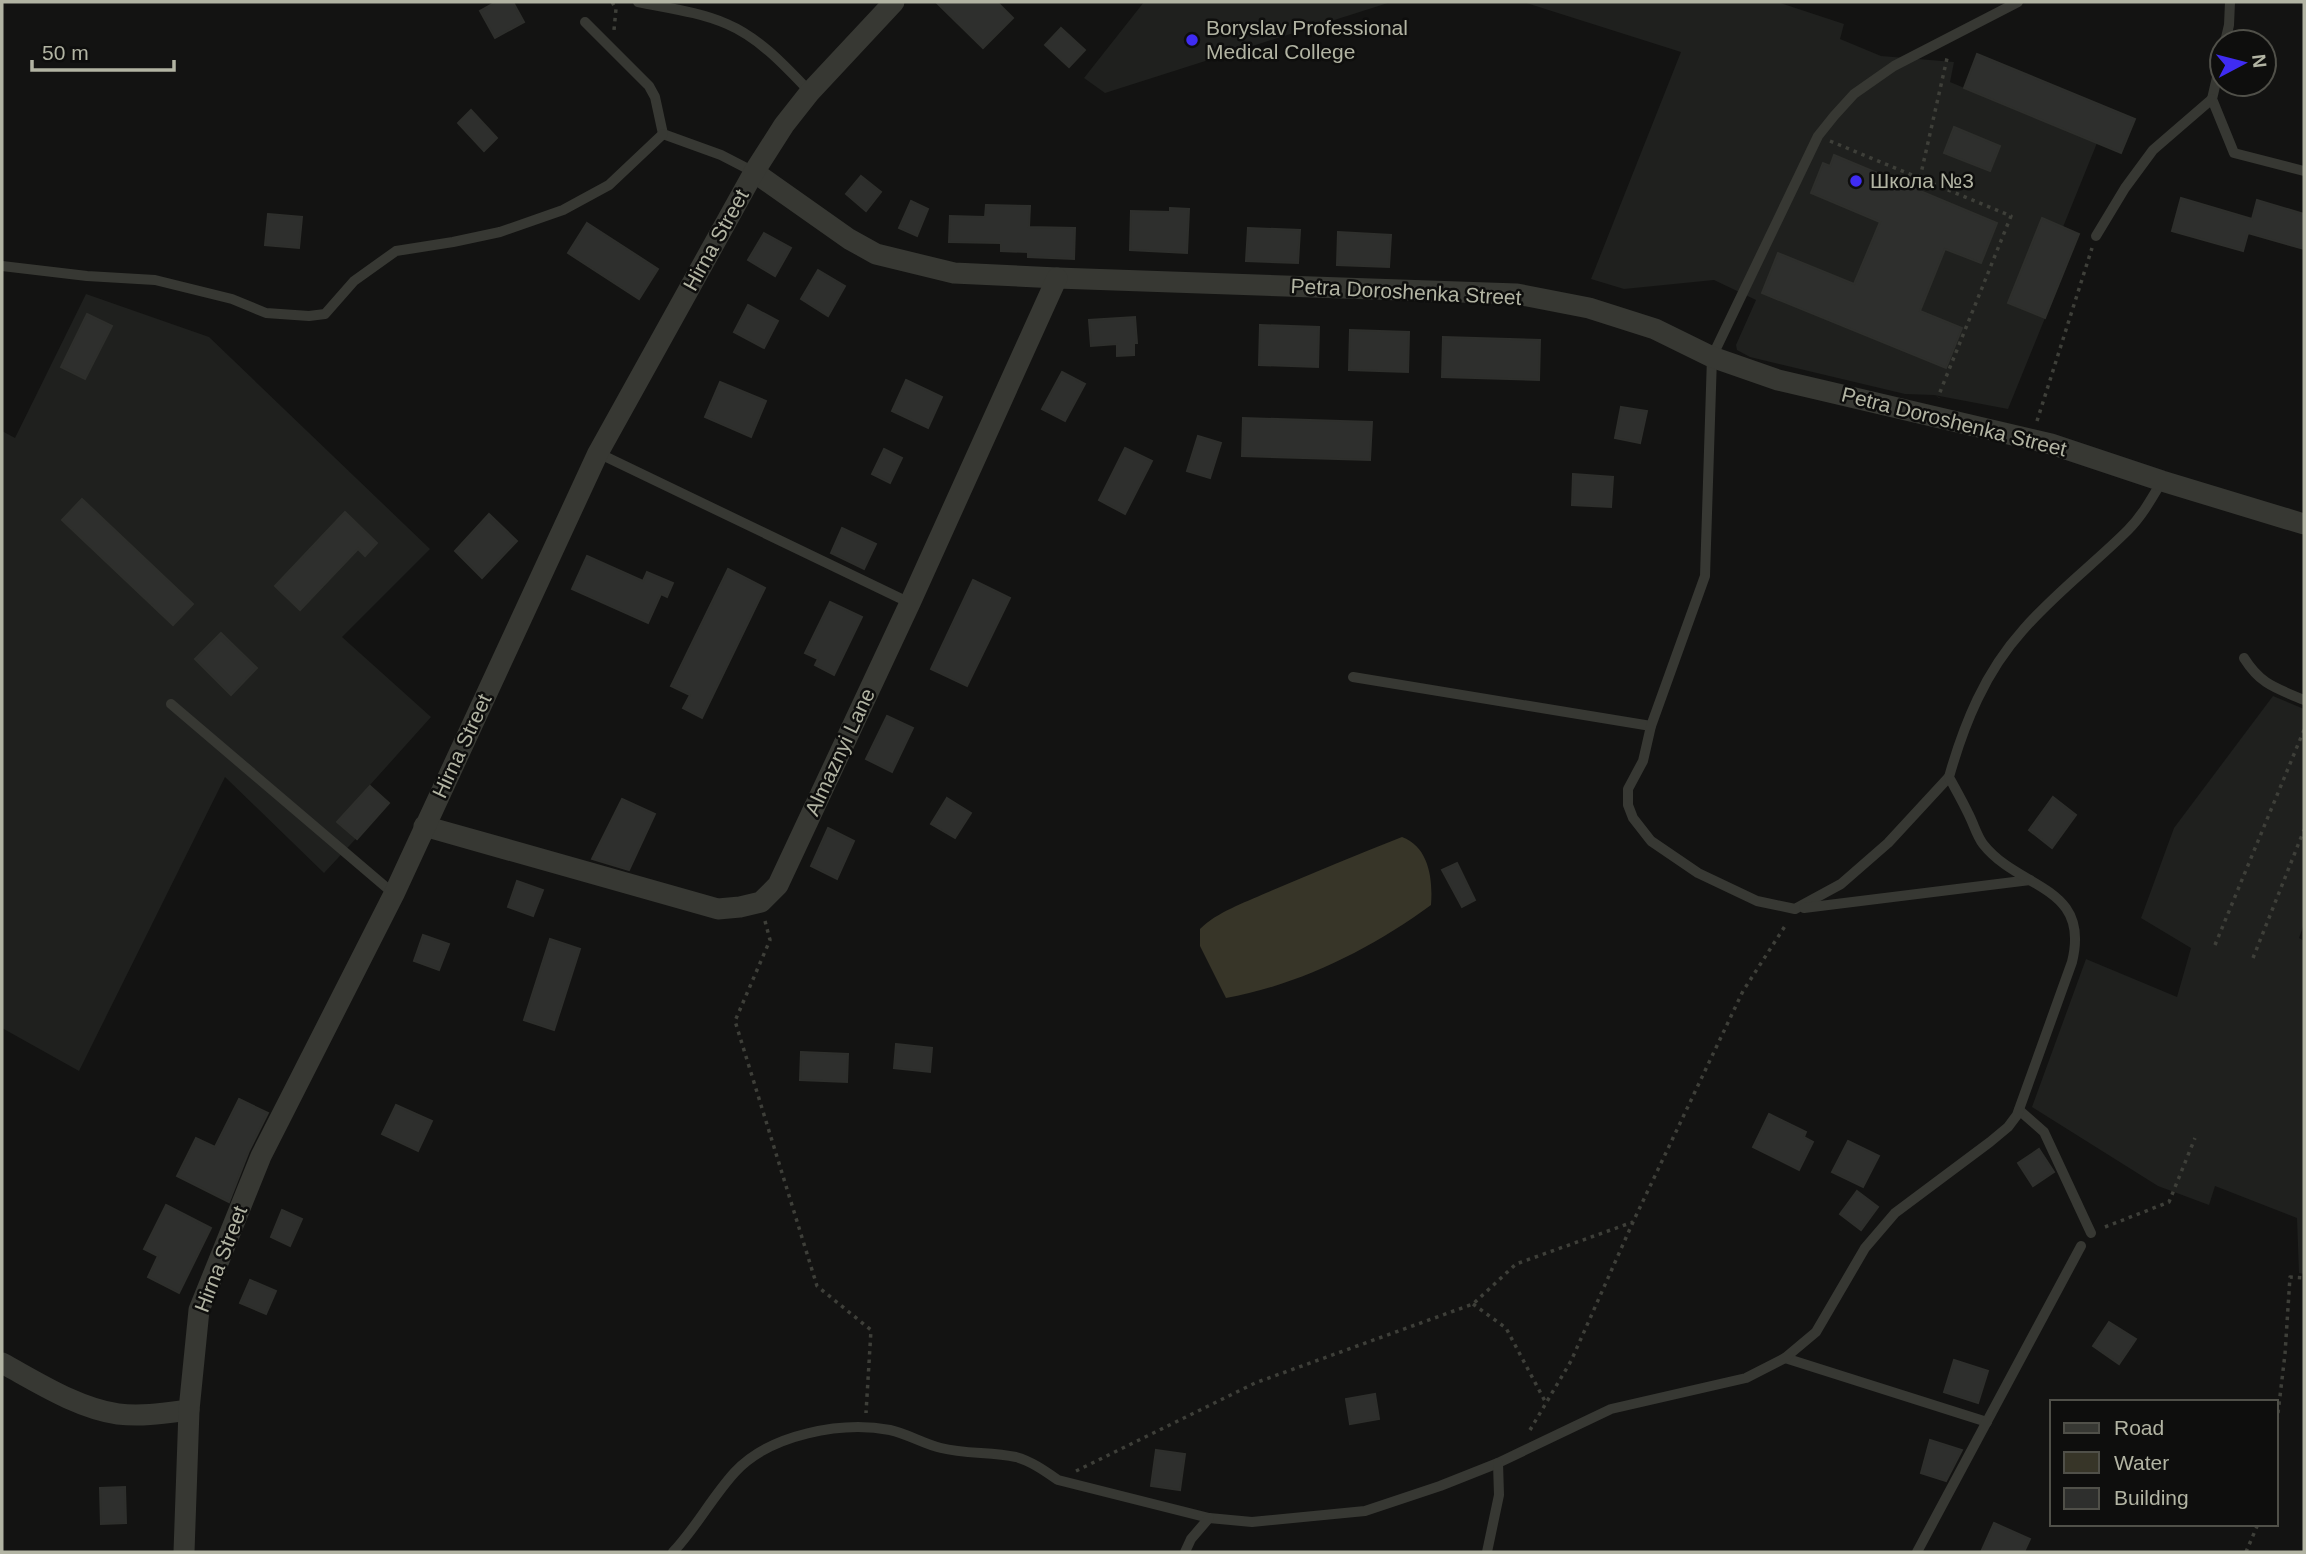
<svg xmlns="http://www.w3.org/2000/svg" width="2306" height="1554" font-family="Arial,sans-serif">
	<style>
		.built { fill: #1f201e }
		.water { fill: #373528 }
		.building { fill: #2e2f2d; stroke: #2e2f2c; stroke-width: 2 }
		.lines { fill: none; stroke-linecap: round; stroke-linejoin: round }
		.path { stroke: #3e3f39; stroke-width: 3.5; stroke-dasharray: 3.5 5; stroke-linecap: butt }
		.lane { stroke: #373833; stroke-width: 10 }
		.street { stroke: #373833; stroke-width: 21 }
		.poi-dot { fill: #3f2cf2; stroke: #0e0e0d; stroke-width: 2.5 }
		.labels { text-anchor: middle; stroke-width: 5; stroke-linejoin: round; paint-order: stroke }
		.poi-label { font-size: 21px; fill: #b2b4a3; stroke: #0e0e0d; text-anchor: start }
		.street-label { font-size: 21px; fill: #b2b4a3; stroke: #0e0e0d }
	</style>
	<rect width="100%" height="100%" fill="#131312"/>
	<g class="built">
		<path d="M1144,2H1391L1105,93L1084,78Z"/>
		<path d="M1523,2H1777L1844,24L1840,39L1881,56L1954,62L1950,82L2097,143L2063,227L2042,219L2008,303L2045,318L2008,409L1934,395L1905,394L1750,357L1737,350L1736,345L1756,300L1714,280L1624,289L1591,279L1681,52Z"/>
		<path d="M86,294L209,337L430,549L342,637L431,717L370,785L389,803L324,873L225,777L79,1071L2,1028V431L15,438Z"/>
		<path d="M2273,696L2304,709V924L2299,938L2304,941V1274L2299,1273L2297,1218L2215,1186L2209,1205L2158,1186L2032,1107L2086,959L2177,997L2191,948L2141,918L2174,828Z"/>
	</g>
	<path class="water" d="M1402,837C1429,847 1433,879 1431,905C1371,949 1299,985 1226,998L1200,946V929C1217,912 1244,903 1266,893C1311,874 1356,855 1402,837Z"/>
	<g class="building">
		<path d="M496,2H513L524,22L495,38L480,11Z"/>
		<path d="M936,2H997L1013,18L983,48Z"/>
		<path d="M1061,28L1085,50L1069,67L1045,45Z"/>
		<path d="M1977,54L2135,119L2121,153L1964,88Z"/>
		<path d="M471,110L497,138L484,151L458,123Z"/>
		<path d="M1954,127L2000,146L1990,171L1944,153Z"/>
		<path d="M1834,155L1997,223L1981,263L1945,249L1920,311L1962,328L1946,368L1762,293L1778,253L1854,284L1880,222L1811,193L1823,163L1830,166Z"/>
		<path d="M861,176L881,192L866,211L846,194Z"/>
		<path d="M2181,198L2252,219L2257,200L2304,214V249L2248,233L2243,251L2172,231Z"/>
		<path d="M911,201L928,209L917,236L899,228Z"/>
		<path d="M986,205L1030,206L1029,227L1075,228L1074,259L1028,257V252L1001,251V243L949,242L950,216L985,217Z"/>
		<path d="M1170,208L1189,209L1187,253L1130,250L1131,211L1170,212Z"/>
		<path d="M268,214L302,217L299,248L265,245Z"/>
		<path d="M2042,218L2079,234L2045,318L2008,303Z"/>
		<path d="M587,223L658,269L639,299L568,253Z"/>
		<path d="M1248,228L1300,230L1298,263L1246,261Z"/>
		<path d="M1338,232L1391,235L1389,267L1337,265Z"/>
		<path d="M764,233L791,248L775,276L748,260Z"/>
		<path d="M818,270L845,286L828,316L801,299Z"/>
		<path d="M748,305L778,321L764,348L734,332Z"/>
		<path d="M87,314L112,326L85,379L61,367Z"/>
		<path d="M1135,317L1137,343H1134V355L1117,356V344L1091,346L1089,320Z"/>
		<path d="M1260,325L1319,327L1318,367L1259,365Z"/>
		<path d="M1350,330L1409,332L1408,372L1349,370Z"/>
		<path d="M1443,337L1540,340L1539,380L1442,377Z"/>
		<path d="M1062,372L1085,384L1065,421L1042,409Z"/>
		<path d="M906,380L942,397L928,428L892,411Z"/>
		<path d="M720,382L766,401L751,437L705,417Z"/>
		<path d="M1621,407L1647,411L1640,443L1615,438Z"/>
		<path d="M1243,418L1372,422L1370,460L1242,456Z"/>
		<path d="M1198,436L1221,443L1210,478L1187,471Z"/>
		<path d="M1125,448L1152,461L1125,514L1099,500Z"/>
		<path d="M884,449L902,458L890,483L872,474Z"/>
		<path d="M1573,474L1613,477L1611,507L1572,505Z"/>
		<path d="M82,499L193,604L173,625L62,520Z"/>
		<path d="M345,512L377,543L365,556L358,549L300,610L275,586Z"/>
		<path d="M489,514L517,541L482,578L455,551Z"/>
		<path d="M842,528L876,544L864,569L831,553Z"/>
		<path d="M587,556L643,581L647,572L673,583L667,597L661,594L648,623L572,589Z"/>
		<path d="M728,569L765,588L702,718L683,708L690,695L671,686Z"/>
		<path d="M973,580L1010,598L967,686L931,669Z"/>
		<path d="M830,602L862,617L834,675L815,665L818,659L805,653Z"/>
		<path d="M221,633L257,668L231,695L195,659Z"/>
		<path d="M887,716L913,728L892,772L866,759Z"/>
		<path d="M370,786L389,803L357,839L337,822Z"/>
		<path d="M2053,797L2076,815L2052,848L2029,830Z"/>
		<path d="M947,798L971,813L955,838L931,824Z"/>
		<path d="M622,799L655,814L629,870L592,859Z"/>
		<path d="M828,828L854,841L837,879L811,866Z"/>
		<path d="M1457,863L1475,900L1462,907L1442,870Z"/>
		<path d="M517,881L543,890L533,916L508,907Z"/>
		<path d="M423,935L449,944L439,970L414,961Z"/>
		<path d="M550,939L580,949L554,1030L524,1020Z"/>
		<path d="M896,1044L932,1048L930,1072L894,1068Z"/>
		<path d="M801,1052L848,1054L847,1082L800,1080Z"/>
		<path d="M239,1099L268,1113L249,1151L229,1202L177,1176L196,1138L215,1147Z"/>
		<path d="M396,1105L432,1121L418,1151L382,1134Z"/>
		<path d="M1769,1114L1806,1132L1804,1137L1813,1142L1799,1170L1753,1147Z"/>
		<path d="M1848,1141L1879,1156L1863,1187L1832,1172Z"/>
		<path d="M2039,1149L2054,1172L2033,1186L2018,1163Z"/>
		<path d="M1857,1191L1878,1207L1861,1230L1840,1214Z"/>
		<path d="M166,1205L211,1228L179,1293L148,1277L158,1256L144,1249Z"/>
		<path d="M282,1210L302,1219L290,1246L271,1237Z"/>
		<path d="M250,1280L276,1291L266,1314L240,1303Z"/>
		<path d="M2109,1322L2136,1339L2119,1364L2093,1346Z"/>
		<path d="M1954,1360L1988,1371L1978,1403L1944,1392Z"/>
		<path d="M1375,1394L1379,1419L1350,1424L1346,1399Z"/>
		<path d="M1930,1440L1962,1450L1946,1481L1921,1473Z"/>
		<path d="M1156,1450L1185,1454L1180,1490L1151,1486Z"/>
		<path d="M125,1487L126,1523L101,1524L100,1488Z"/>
		<path d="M1994,1523L2030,1539L2024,1552H1981Z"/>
	</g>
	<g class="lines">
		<g class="path">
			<path d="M612,2L616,9L614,30"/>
			<path d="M1830,141L2011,216L1938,397"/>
			<path d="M1920,178L1948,54"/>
			<path d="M2037,421L2092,248"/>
			<path d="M765,921L770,940L735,1021L817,1286L871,1330L866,1413"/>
			<path d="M2215,945L2304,730"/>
			<path d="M2253,958L2304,830"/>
			<path d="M2105,1227L2169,1202L2195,1138"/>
			<path d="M1473,1304L1506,1328L1546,1403"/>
			<path d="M1530,1430L1571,1361L1633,1222L1743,991L1787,923"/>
			<path d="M2276,1430L2285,1354L2290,1277L2304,1278"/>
			<path d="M1076,1471L1255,1383L1473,1304L1516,1264L1633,1222"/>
			<path d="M2246,1552L2258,1524"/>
		</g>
		<g class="lane">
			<path d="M638,2C667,8 700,12 727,24C760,38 786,67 810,92"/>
			<path d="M585,22L649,86L655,97L663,134L721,155L754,172"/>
			<path d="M2225,42L2229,25L2230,2"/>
			<path d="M2222,56L2212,99L2234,153L2304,171"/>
			<path d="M2096,236L2125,188L2153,150L2212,99"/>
			<path d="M2,266L87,276L155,280L232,299L266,313L309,316L325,314L354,281L396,251L453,242L500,232L563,210L609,185L663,134"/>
			<path d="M598,453L910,603"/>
			<path d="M2244,658C2261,685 2276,688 2304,700"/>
			<path d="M1353,677L1651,726"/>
			<path d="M171,704L394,894"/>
			<path d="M1949,777L1888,843L1841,884L1795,909L1757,901L1698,873L1651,841L1633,818L1628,805V789L1643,761L1651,726L1705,576L1712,357L1818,136L1834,116L1854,94L1894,66L2018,2"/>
			<path d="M1804,908L2030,880"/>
			<path d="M2019,1110L2044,1132L2091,1233"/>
			<path d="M1785,1358L1987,1422"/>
			<path d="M673,1552C696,1528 712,1497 735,1472C770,1434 842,1421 890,1430C908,1434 924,1444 941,1448C965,1454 991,1452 1016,1457C1031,1461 1045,1471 1058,1480L1209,1518L1252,1522L1365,1511L1440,1486L1498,1463L1611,1409L1746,1378L1785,1358L1816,1332L1865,1248L1895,1213L1990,1142L2008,1127L2017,1115L2072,962C2091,885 2019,890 1983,844C1977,836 1974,825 1969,815C1963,802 1956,790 1949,777C1964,724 1985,672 2023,630C2055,593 2094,564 2128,530C2142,516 2152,498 2162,481"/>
			<path d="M1185,1552L1191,1539L1209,1518"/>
			<path d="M1487,1552L1499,1495L1498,1463"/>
			<path d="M1917,1552L2081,1246"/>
		</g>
		<g class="street">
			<path d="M754,172L849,239L876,254L954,273L1057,278L1517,294L1589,308L1655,329L1712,357L1778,380L2051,444L2162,481L2304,524"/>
			<path d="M424,826L718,909L740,907L761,902L778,885L910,603L1057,278"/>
			<path d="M2,1363C37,1382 77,1408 118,1414C142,1417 166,1413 189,1410"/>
			<path d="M184,1552L189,1410L199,1310L261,1156L394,894L598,453L754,172L784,125L810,92L894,2"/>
		</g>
	</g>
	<g class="poi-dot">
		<circle cx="1192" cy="40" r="7"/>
		<circle cx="1856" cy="181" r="7"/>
	</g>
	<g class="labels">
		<g class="poi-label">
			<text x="1206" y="35">Boryslav Professional<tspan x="1206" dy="24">Medical College</tspan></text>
			<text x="1870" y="188">Школа №3</text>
		</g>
		<g class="street-label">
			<text transform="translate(716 240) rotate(-61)" y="7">Hirna Street</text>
			<text transform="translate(1406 292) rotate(3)" y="7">Petra Doroshenka Street</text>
			<text transform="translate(1954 422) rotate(14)" y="7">Petra Doroshenka Street</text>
			<text transform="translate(462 746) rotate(-65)" y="7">Hirna Street</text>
			<text transform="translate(840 752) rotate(-65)" y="7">Almaznyi Lane</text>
			<text transform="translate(221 1259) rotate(-69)" y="7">Hirna Street</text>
		</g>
	</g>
	<rect width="2306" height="1554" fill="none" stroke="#b2b4a3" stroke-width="7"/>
	<rect x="2050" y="1400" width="228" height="126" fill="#0e0e0d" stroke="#505049" stroke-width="2"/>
	<rect x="2064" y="1423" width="35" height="10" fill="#373833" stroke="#505049" stroke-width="2"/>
	<text x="2114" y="1435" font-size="21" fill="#b2b4a3">Road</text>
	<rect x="2064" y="1452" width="35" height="21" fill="#373528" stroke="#505049" stroke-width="2"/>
	<text x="2114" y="1470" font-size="21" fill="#b2b4a3">Water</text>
	<rect x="2064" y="1488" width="35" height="21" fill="#2e2f2d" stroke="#505049" stroke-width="2"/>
	<text x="2114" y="1505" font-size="21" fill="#b2b4a3">Building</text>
	<g transform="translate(2243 63) rotate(83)"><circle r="33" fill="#0e0e0d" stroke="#505049" stroke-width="2"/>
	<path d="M0-5L12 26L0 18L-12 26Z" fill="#3f2cf2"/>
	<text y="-10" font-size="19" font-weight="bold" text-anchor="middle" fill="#b2b4a3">N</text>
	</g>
	<path d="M32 60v10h142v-10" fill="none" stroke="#b2b4a3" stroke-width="3.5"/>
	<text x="42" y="60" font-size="21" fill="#b2b4a3" stroke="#0e0e0d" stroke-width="5" paint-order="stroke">50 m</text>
</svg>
